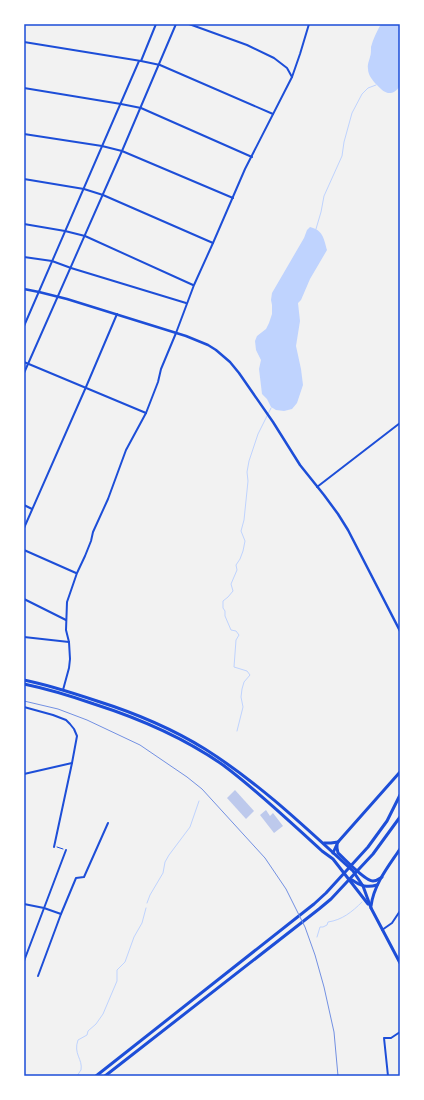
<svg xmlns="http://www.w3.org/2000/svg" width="424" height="1100" font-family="'Roboto Condensed',sans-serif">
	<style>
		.water { fill: #bfd3fe }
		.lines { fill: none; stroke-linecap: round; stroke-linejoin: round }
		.stream { stroke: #bfd3fe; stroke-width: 1 }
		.building { fill: #bdc9ec }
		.path { stroke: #1d4ed8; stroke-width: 1 }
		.minor { stroke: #1d4ed8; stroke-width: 2 }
		.tertiary { stroke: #1d4ed8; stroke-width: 2.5 }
		.secondary { stroke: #1d4ed8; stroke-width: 3 }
		.primary { stroke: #1d4ed8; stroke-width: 3 }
		.rail { stroke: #7290e2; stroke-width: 1 }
		.neatline { fill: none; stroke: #1d4ed8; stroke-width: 1.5 }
	</style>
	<rect width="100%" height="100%" fill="#f2f2f2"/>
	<g class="water">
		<path d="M381,24H400V86C392,97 385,94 377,85C373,81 368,75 368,69C367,65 369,61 370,57C371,54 371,51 371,47C373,39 377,31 381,24Z"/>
		<path d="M310,227C323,230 324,239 327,250L310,279L301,300L298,303L300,321L296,346L301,369L303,385L297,403L292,409L284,411L276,410L271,407L267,399L262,394L259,369L261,360L256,350L255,341L257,336L266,329L269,323L272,314V305L271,300L272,293L304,238L307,230Z"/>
	</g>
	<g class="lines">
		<g class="stream">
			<path d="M316,229L321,212L324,196L342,156L344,142L352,113L362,94L368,88L376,85"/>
			<path d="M237,731L243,707L241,697L242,689L244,682L250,675L247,671L234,667L236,640L239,635L236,631L231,630L225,616V611L223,608V601L228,597L233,591L231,584L237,570L236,565L240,559L243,551L245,541L241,531L244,520L248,481L247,472L249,461L258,434L271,408"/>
			<path d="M147,903L150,895L163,873L165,862L169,855L190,827L199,801"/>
			<path d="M317,937L320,927H323L327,925L328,922C342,920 352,912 362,902"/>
			<path d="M77,1076C78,1075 80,1071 81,1070C83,1059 73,1054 78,1040L87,1035L88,1031L96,1024L103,1014L117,981V970L125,962L134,937L142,923L146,908"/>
		</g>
	</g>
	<g class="building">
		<path d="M235,790L254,811L246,819L227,798Z"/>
		<path d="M266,810L270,816L273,813L283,826L274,833L260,815Z"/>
	</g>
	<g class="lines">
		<path class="path" d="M57,847L63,849"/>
		<g class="minor">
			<path d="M189,24L247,45L274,58L287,68L292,77"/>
			<path d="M24,42L141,61L160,65L273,114"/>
			<path d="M141,61L156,24"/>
			<path d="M24,88L121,104L141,108L252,157"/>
			<path d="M24,134L102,146L122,151L233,198"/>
			<path d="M24,179L84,189L103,195L213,243"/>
			<path d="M24,224L65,231L85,236L193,285"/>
			<path d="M24,257L52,261L71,268L186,303"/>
			<path d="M24,326L139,61"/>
			<path d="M24,362L146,413"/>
			<path d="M24,373L122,151L176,24"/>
			<path d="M317,487L400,423"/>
			<path d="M24,505L32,509"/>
			<path d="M24,528L86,387L117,314"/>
			<path d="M24,550L76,573"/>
			<path d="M24,599L66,620"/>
			<path d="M24,637L69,642"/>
			<path d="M63,690L69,668L70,659L69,642L66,630L67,602L77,573L85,556L91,541L93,532L108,499L126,450L146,413L158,382L161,369L176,333L194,285L213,243L245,169L292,77L300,54L309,24"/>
			<path d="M24,707L53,715L66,720L70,724L74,729L77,736L72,763L54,847"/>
			<path d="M24,774L72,763"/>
			<path d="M24,904L44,908L61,914"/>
			<path d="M382,930L392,923L400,911"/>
			<path d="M24,961L66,850"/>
			<path d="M38,976L61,914L76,878L84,877L108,823"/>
			<path d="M388,1076L384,1038H391L400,1032"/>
		</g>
		<path class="tertiary" d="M24,289L39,292L67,299L186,336L208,345L216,350L230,362L239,373L273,422L300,465L324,495L338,514L348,530L400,631"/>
		<path class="secondary" d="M371,908L400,963"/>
		<g class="primary">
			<path d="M24,680C49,685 73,693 97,701C135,713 171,728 205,749C259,783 306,828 353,871L363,886L371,908"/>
			<path d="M24,684C48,689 71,696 94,704C141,719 183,737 223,765C258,791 290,822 322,851L333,859L368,904"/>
			<path d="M324,843H331L338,842"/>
			<path d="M337,845V848L338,853C345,859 365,881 373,881C377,881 379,879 382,877"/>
			<path d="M333,853L338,842L400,772"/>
			<path d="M352,880C361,886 367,888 377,885"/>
			<path d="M371,906C374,884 388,867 400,849"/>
			<path d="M96,1076L314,904L326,893L368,847L387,821L400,795"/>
			<path d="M105,1076L319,909L331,899L373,854L400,817"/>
		</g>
		<path class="rail" d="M24,701L58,709L87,720L140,745L187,777L202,789L265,858L286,889L305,927L315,955L324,987L334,1032L338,1076"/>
	</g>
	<rect width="424" height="1100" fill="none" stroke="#ffffff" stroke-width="50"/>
	<rect x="25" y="25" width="374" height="1050" class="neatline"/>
</svg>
